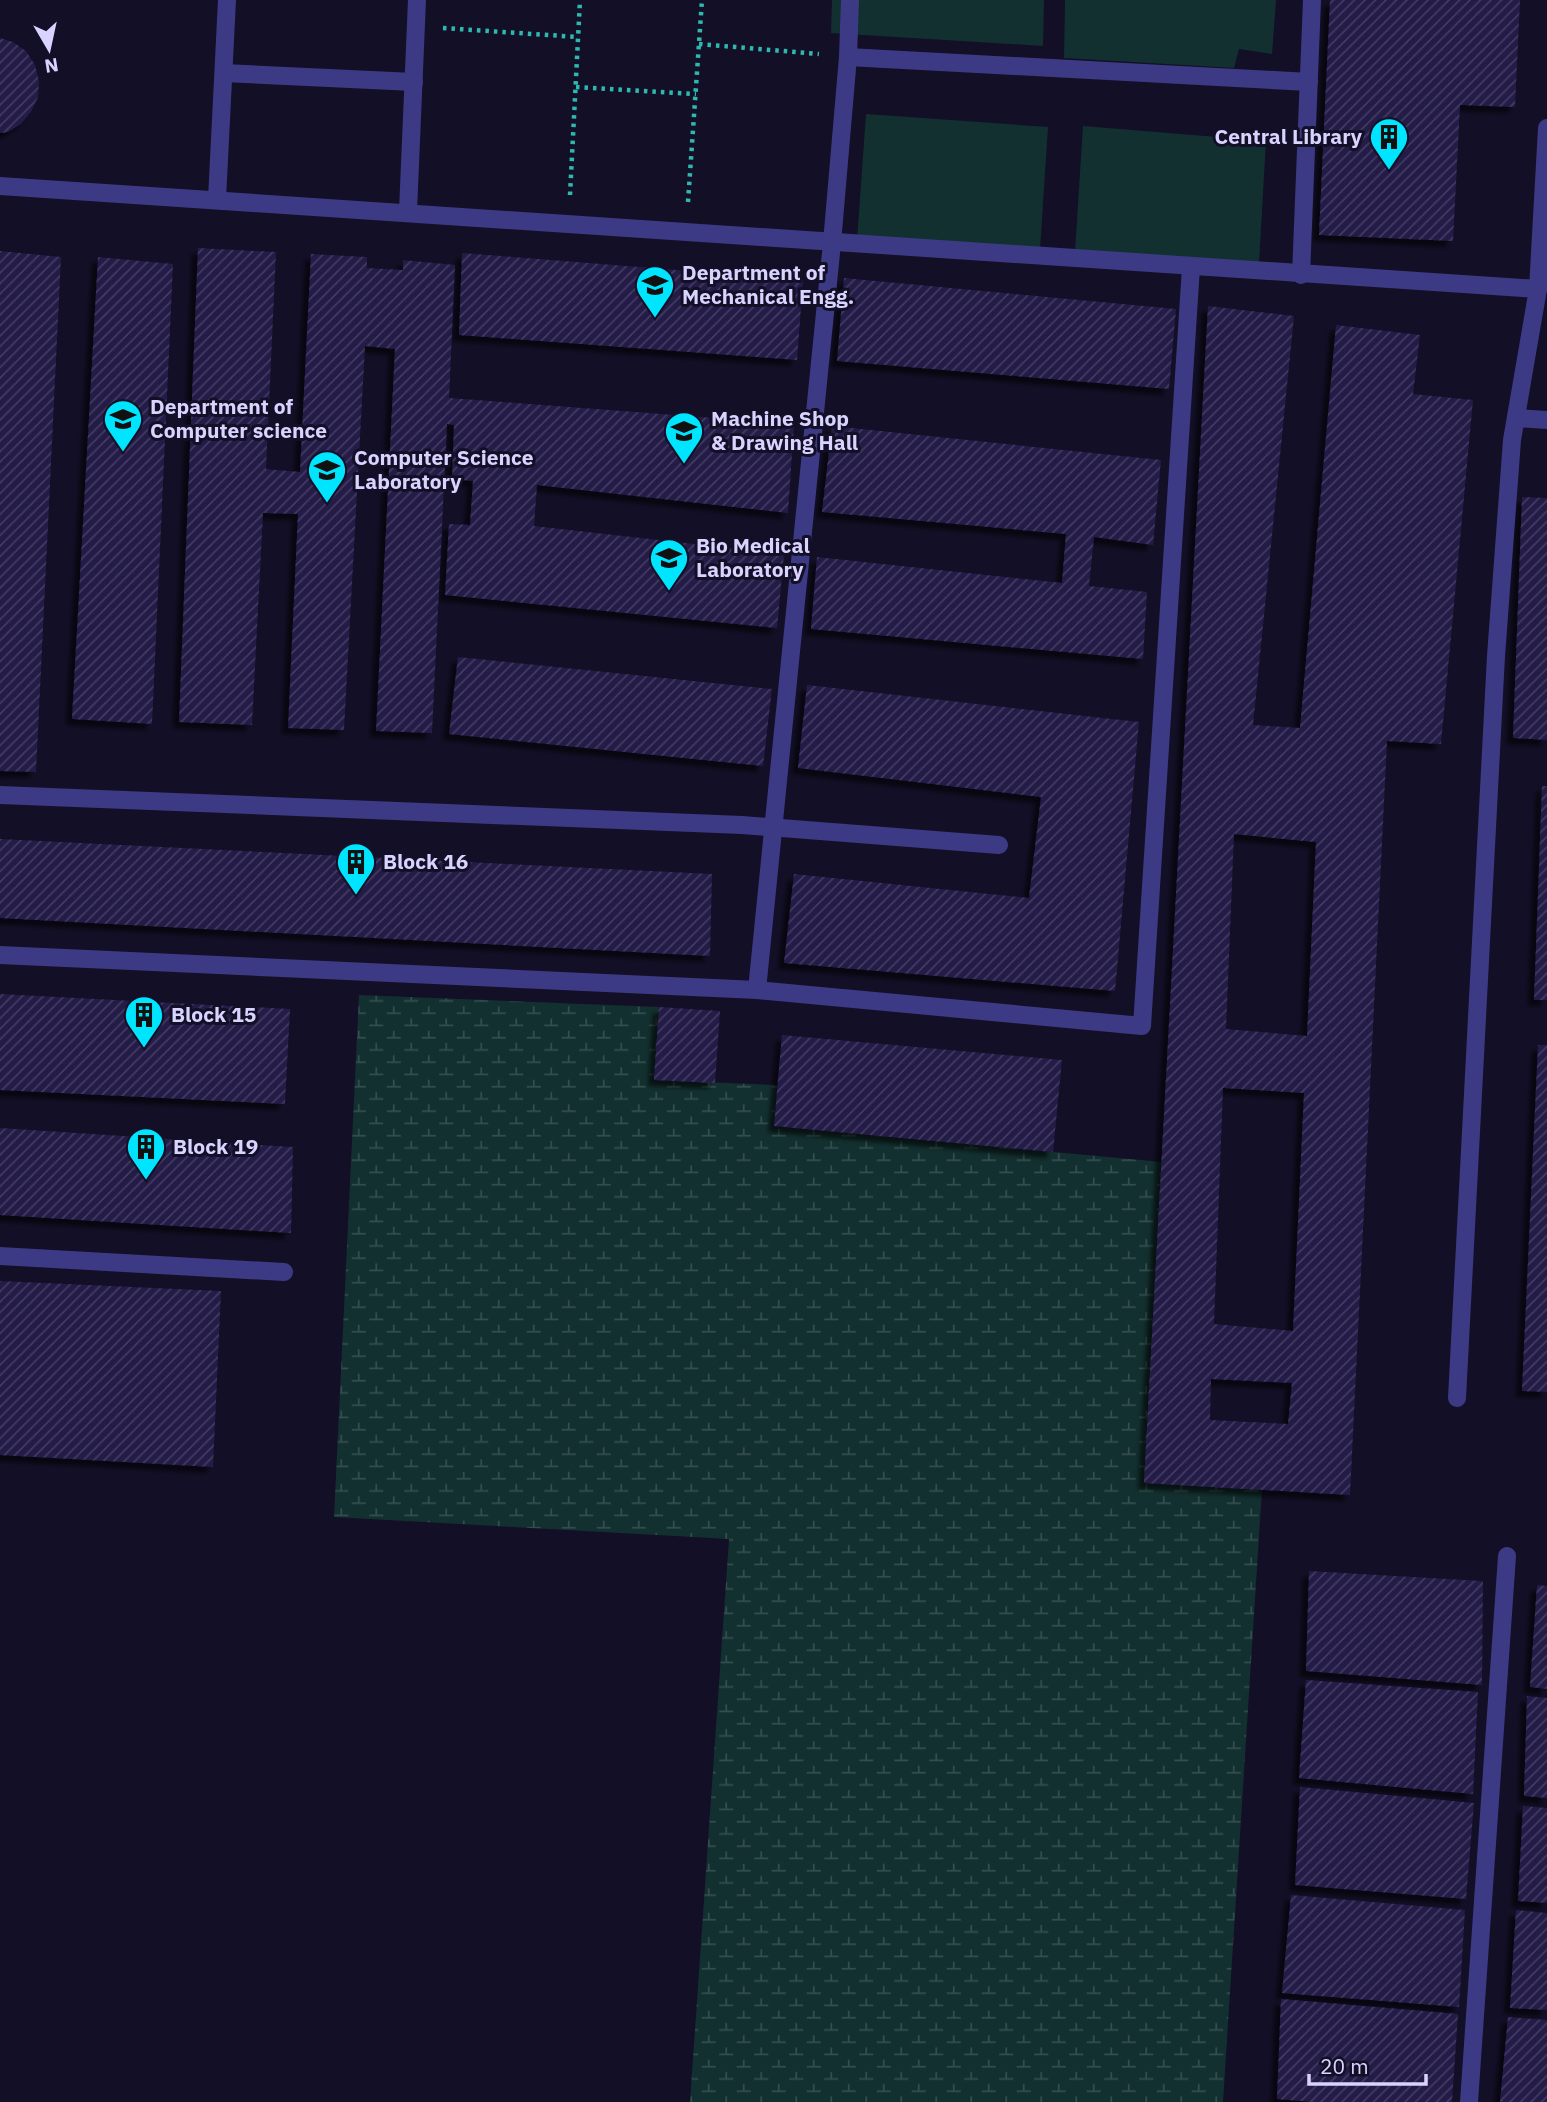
<svg xmlns="http://www.w3.org/2000/svg" width="1547" height="2102" font-family="'IBM Plex Sans',sans-serif">
	<style>
		.wetland { fill: url(#wetland-marsh) }
		.green { fill: #12302f }
		.building { fill: url(#building-hatch); fill-rule: evenodd; filter: url(#shadow) }
		.lines { fill: none; stroke-linecap: round; stroke-linejoin: round }
		.path { stroke: #2fb8b0; stroke-width: 4.5; stroke-dasharray: 3.5 5; stroke-linecap: butt }
		.minor { stroke: #3d3a85; stroke-width: 18 }
		.labels { text-anchor: middle; stroke-width: 6; stroke-linejoin: round; paint-order: stroke }
		.poi-label { font-size: 21px; font-weight: bold; fill: #d9d4ff; stroke: #130f26; text-anchor: start }
	</style>
	<defs>
		<pattern id="wetland-marsh" width="20" height="14" patternUnits="userSpaceOnUse" patternTransform="scale(1.75)"><rect width="20" height="14" fill="#12302f"/><path d="M1 5h8M5 5V1M11 12h8M15 12V8" fill="none" stroke="#344d4e"/></pattern>
		<pattern id="building-hatch" width="6" height="6" patternUnits="userSpaceOnUse" patternTransform="scale(1.75)"><rect width="6" height="6" fill="#241b47"/><path d="M-1 1l2-2M0 6l6-6M5 7l2-2" fill="none" stroke="#433b63"/></pattern>
		<filter id="shadow"><feDropShadow dx="-6" dy="6" stdDeviation="2" flood-color="#0009"/></filter>
	</defs>
	<rect width="100%" height="100%" fill="#130f26"/>
	<path class="wetland" d="M359,995L659,1007L655,1080L777,1085L774,1126L1162,1162L1151,1376L1262,1489L1223,2102H690L729,1539L334,1517Z"/>
	<g class="green">
		<path d="M832,0H1044L1043,46L831,33Z"/>
		<path d="M1065,0H1276L1272,54L1239,49L1234,68L1064,58Z"/>
		<path d="M866,114L1048,127L1040,250L857,240Z"/>
		<path d="M1083,126L1266,141L1259,264L1075,251Z"/>
	</g>
	<g class="building">
		<path d="M1330,0H1520L1515,107L1460,105L1453,241L1319,235Z"/>
		<path d="M0,38L13,42L26,51L35,65L39,81L38,97L31,112L21,124L8,132L0,133Z"/>
		<path d="M198,248L276,252L266,469L300,472L311,254L367,257V268L403,270V260L455,265L449,398L794,424L788,513L537,485L534,526L784,554L777,628L445,595L449,524L470,525L473,481L452,479L454,425L447,424L432,733L376,731L395,349L365,346L344,730L288,728L298,514L263,513L252,725L179,722Z"/>
		<path d="M0,251L61,257L36,772L0,771Z"/>
		<path d="M462,253L803,280L797,360L459,335Z"/>
		<path d="M98,257L173,264L152,724L72,719Z"/>
		<path d="M844,278L1176,309L1169,389L837,361Z"/>
		<path d="M1208,306L1294,316L1253,725L1300,728L1336,325L1420,335L1413,394L1473,400L1441,744L1387,741L1350,1495L1144,1483ZM1234,834L1316,842L1307,1036L1226,1029ZM1223,1088L1304,1093L1293,1331L1214,1324ZM1211,1379L1292,1383L1288,1424L1210,1420Z"/>
		<path d="M832,426L1161,460L1153,545L1094,537L1089,586L1147,592L1143,659L811,629L817,557L1062,583L1066,534L822,512Z"/>
		<path d="M1522,497L1547,498V740L1513,738Z"/>
		<path d="M458,657L772,689L763,766L449,734Z"/>
		<path d="M807,685L1139,722L1115,991L784,963L794,874L1029,898L1041,797L798,768Z"/>
		<path d="M1542,786H1547V1000H1534Z"/>
		<path d="M0,839L712,874L710,956L0,918Z"/>
		<path d="M0,994L290,1009L285,1104L0,1090Z"/>
		<path d="M659,1007L720,1011L715,1083L654,1080Z"/>
		<path d="M782,1035L1062,1060L1053,1152L774,1126Z"/>
		<path d="M1538,1045H1547V1392L1522,1391Z"/>
		<path d="M0,1128L293,1147L291,1233L0,1215Z"/>
		<path d="M0,1281L221,1291L213,1467L0,1455Z"/>
		<path d="M1309,1571L1483,1581L1482,1685L1306,1671Z"/>
		<path d="M1537,1585L1547,1586V1689L1530,1687Z"/>
		<path d="M1306,1680L1478,1692L1473,1794L1299,1778Z"/>
		<path d="M1527,1696L1547,1698V1798L1524,1796Z"/>
		<path d="M1300,1787L1474,1803L1466,1899L1295,1885Z"/>
		<path d="M1523,1806L1547,1808V1903L1518,1901Z"/>
		<path d="M1291,1895L1465,1910L1459,2007L1282,1993Z"/>
		<path d="M1516,1910L1547,1913V2010L1510,2008Z"/>
		<path d="M1281,1999L1458,2014L1452,2102H1313L1277,2099Z"/>
		<path d="M1508,2017L1547,2020V2102H1500Z"/>
	</g>
	<g class="lines">
		<g class="path">
			<path d="M443,28L578,37"/>
			<path d="M699,44L819,54"/>
			<path d="M576,87L696,94"/>
			<path d="M570,195L580,0"/>
			<path d="M688,202L702,0"/>
		</g>
		<g class="minor">
			<path d="M848,57L1309,82"/>
			<path d="M224,73L414,82"/>
			<path d="M0,186C513,217 1025,258 1538,289"/>
			<path d="M217,199L227,0"/>
			<path d="M408,211L417,0"/>
			<path d="M1301,275L1312,0"/>
			<path d="M1516,418L1547,420"/>
			<path d="M0,795L742,825L999,845"/>
			<path d="M0,955L757,990L1142,1026L1191,267"/>
			<path d="M757,990L832,243L848,57L850,0"/>
			<path d="M0,1256L284,1272"/>
			<path d="M1457,1398L1496,656L1512,440L1538,289L1547,128"/>
			<path d="M1469,2102L1507,1556"/>
		</g>
	</g>
	<defs>
		<g id="building-pin" transform="scale(2.0125)"><path d="M0 17L-7.5 6A9.5 9.5 0 1 1 7.5 6Z" fill="#00e5ff" stroke="#130f26"/><path d="M-4-6H4V6H1V3H-1V6H-4ZM-2.5-4.3h1.7v1.8h-1.7ZM.8-4.3h1.7v1.8H.8ZM-2.5-1h1.7V.8h-1.7ZM.8-1h1.7V.8H.8Z" fill="#111"/></g>
		<g id="school-pin" transform="scale(2.0125)"><path d="M0 17L-7.5 6A9.5 9.5 0 1 1 7.5 6Z" fill="#00e5ff" stroke="#130f26"/><path d="M0-5L7-2L0 1L-7-2ZM-4 1L0 2.5L4 1V4Q0 6-4 4Z" fill="#111"/></g>
	</defs>
	<g fill-rule="evenodd">
		<use href="#building-pin" x="1389" y="137"/>
		<use href="#school-pin" x="655" y="285"/>
		<use href="#school-pin" x="123" y="419"/>
		<use href="#school-pin" x="684" y="431"/>
		<use href="#school-pin" x="327" y="470"/>
		<use href="#school-pin" x="669" y="558"/>
		<use href="#building-pin" x="356" y="862"/>
		<use href="#building-pin" x="144" y="1015"/>
		<use href="#building-pin" x="146" y="1147"/>
	</g>
	<g class="labels">
		<g class="poi-label">
			<text x="1362" y="144" text-anchor="end">Central Library</text>
			<text x="682" y="280">Department of<tspan x="682" dy="24">Mechanical Engg.</tspan></text>
			<text x="150" y="414">Department of<tspan x="150" dy="24">Computer science</tspan></text>
			<text x="711" y="426">Machine Shop<tspan x="711" dy="24">&amp; Drawing Hall</tspan></text>
			<text x="354" y="465">Computer Science<tspan x="354" dy="24">Laboratory</tspan></text>
			<text x="696" y="553">Bio Medical<tspan x="696" dy="24">Laboratory</tspan></text>
			<text x="383" y="869">Block 16</text>
			<text x="171" y="1022">Block 15</text>
			<text x="173" y="1154">Block 19</text>
		</g>
	</g>
	<g transform="translate(49 49) rotate(171)" stroke="#130f26" stroke-width="5" paint-order="stroke">
	<path d="M0-5L12 26L0 18L-12 26Z" fill="#d9d4ff"/>
	<text y="-10" font-size="19" font-weight="bold" text-anchor="middle" fill="#d9d4ff">N</text>
	</g>
	<path d="M1309 2074v10h117v-10" fill="none" stroke="#d9d4ff" stroke-width="3.5"/>
	<text x="1320" y="2074" font-size="21" fill="#d9d4ff" stroke="#130f26" stroke-width="5" paint-order="stroke">20 m</text>
</svg>
